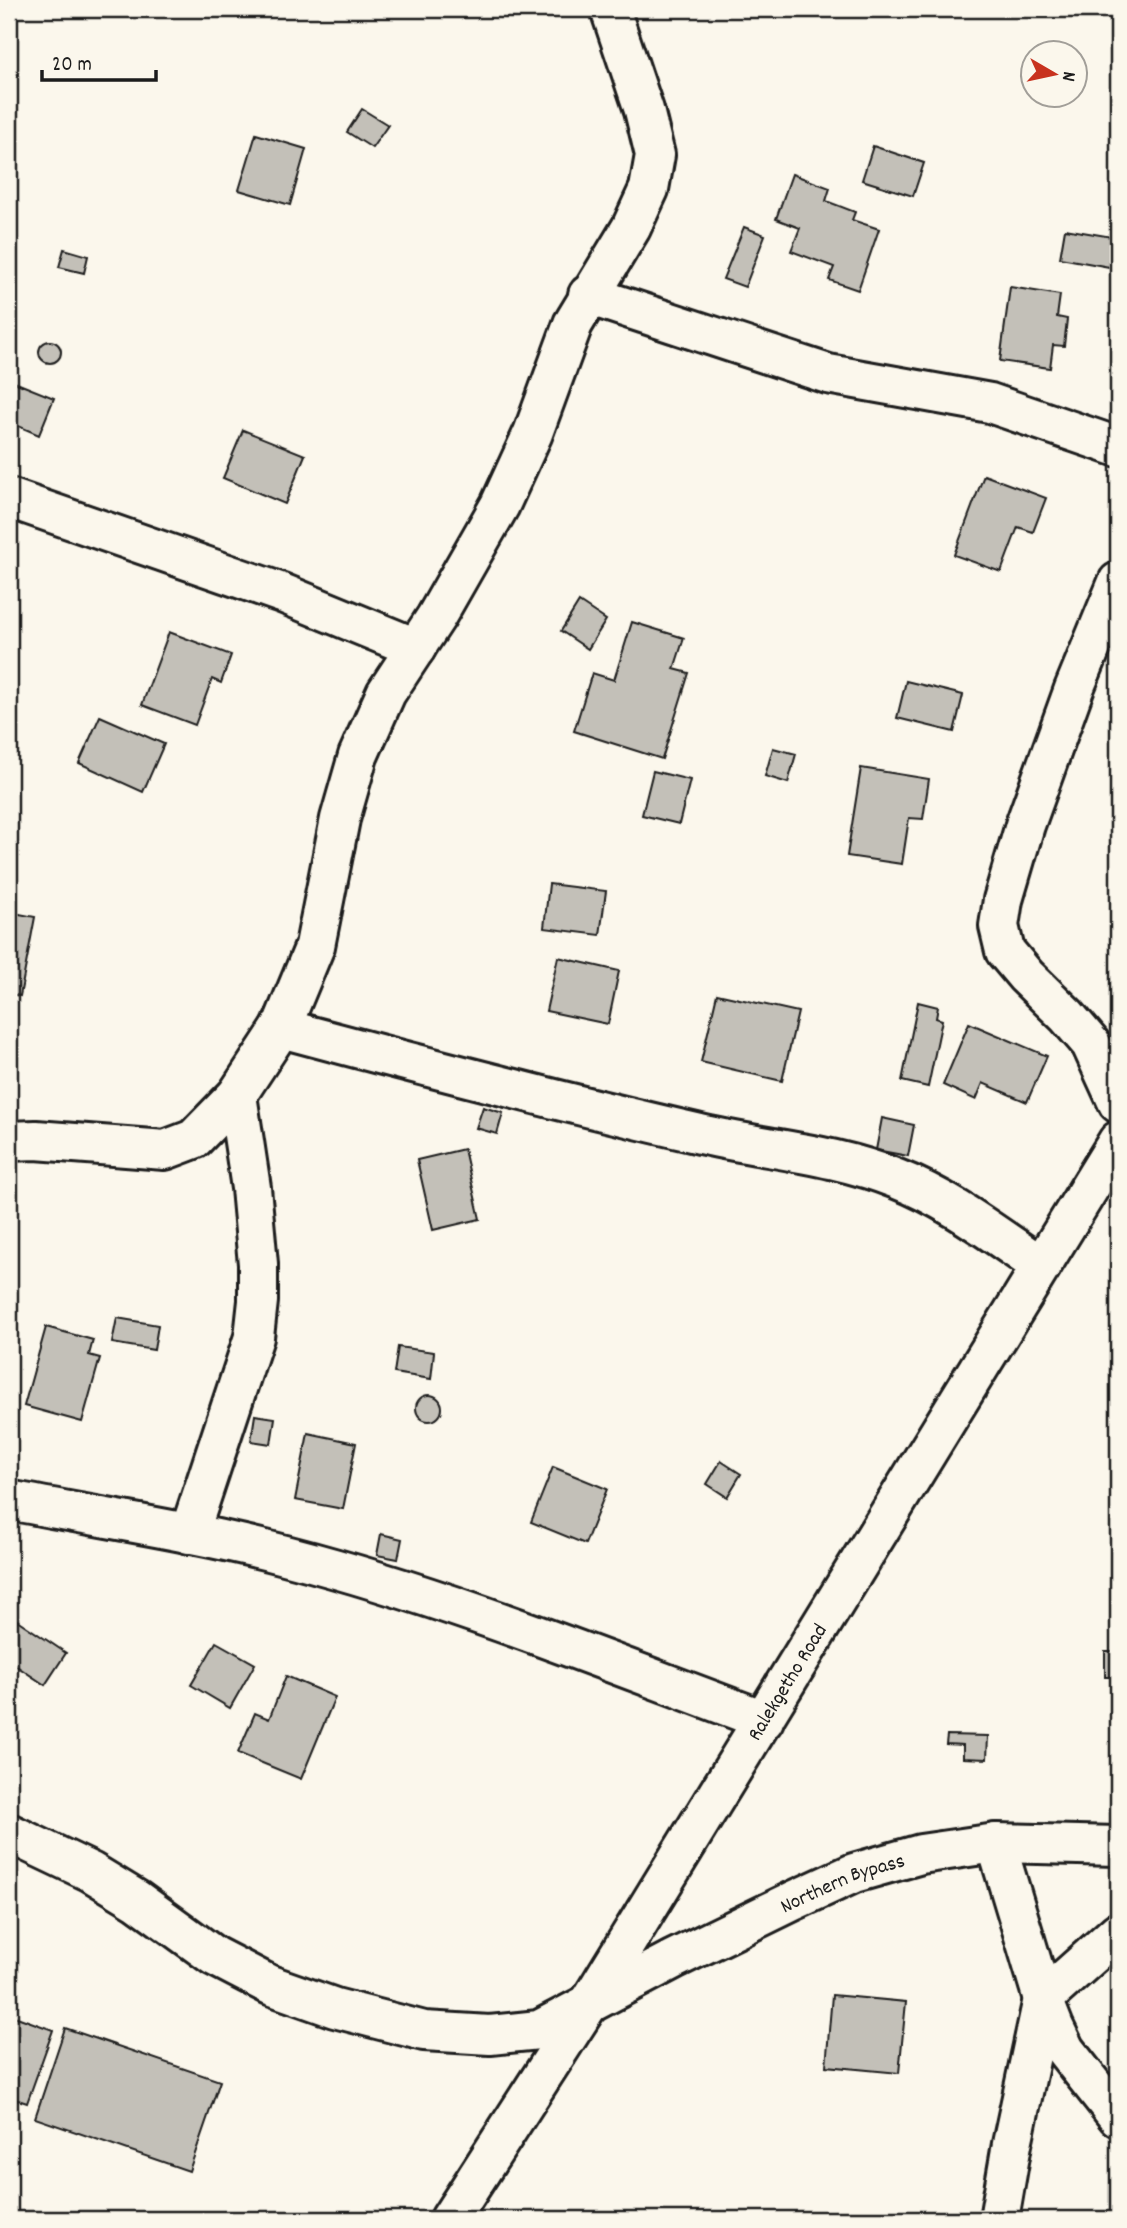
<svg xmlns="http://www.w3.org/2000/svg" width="1127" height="2228" font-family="Dekko,sans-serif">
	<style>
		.building { fill: #c3c0b8; stroke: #1c1c1c; stroke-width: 2 }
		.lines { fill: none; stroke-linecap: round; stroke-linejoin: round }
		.minor-casing { stroke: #1c1c1c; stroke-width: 44 }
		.major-casing { stroke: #1c1c1c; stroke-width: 44 }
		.minor { stroke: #fbf7ec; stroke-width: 38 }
		.major { stroke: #fbf7ec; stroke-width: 38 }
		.labels { text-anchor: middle; stroke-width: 7; stroke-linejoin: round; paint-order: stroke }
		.street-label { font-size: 21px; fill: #1c1c1c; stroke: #fbf7ec }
	</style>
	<rect width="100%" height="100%" fill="#fbf7ec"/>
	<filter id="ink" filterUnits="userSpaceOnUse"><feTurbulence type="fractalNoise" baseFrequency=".0143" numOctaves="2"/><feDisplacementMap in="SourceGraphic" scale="14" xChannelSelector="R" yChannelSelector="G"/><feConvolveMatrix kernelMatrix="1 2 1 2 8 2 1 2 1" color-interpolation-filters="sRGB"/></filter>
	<g filter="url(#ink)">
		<g class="building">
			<path d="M362,109L388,125L372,148L347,132Z"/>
			<path d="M256,134L306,149L290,205L239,190Z"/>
			<path d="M873,146L924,163L913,196L862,180Z"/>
			<path d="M792,174L830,188L826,201L855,212L852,220L879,229L858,290L829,280L834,267L791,251L800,228L776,219Z"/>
			<path d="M744,227L765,235L745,287L723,279Z"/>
			<path d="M1065,229L1118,238L1115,268L1060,258Z"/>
			<path d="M64,249L88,256L84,273L59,267Z"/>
			<path d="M1010,287L1060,295L1057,317L1067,319L1064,346L1053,345L1050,368L1000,361Z"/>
			<circle cx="50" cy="352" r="11"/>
			<path d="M9,380L54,398L39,435L9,422Z"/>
			<path d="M243,430L305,455L285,504L223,478Z"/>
			<path d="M984,475L1046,498L1033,532L1018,527L1001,572L954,555Z"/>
			<path d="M579,602L606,620L588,649L561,631Z"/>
			<path d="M632,622L684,638L674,669L689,673L662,759L574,731L592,673L614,680Z"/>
			<path d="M169,632L231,655L221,683L212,679L195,725L142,705Z"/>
			<path d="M906,681L963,695L954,732L897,718Z"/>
			<path d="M100,716L164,744L143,792L79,763Z"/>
			<path d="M773,748L796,754L788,783L765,776Z"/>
			<path d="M861,768L929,779L923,819L909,818L902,864L847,856Z"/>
			<path d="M653,771L690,780L679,824L642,815Z"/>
			<path d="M549,884L606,891L600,935L544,928Z"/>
			<path d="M9,912L35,917L20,996L9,994Z"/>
			<path d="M558,957L619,971L608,1024L546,1011Z"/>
			<path d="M717,994L798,1012L782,1081L701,1062Z"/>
			<path d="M918,1002L938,1007L936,1018L942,1020L928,1087L902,1081Z"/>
			<path d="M969,1023L1047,1056L1027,1102L983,1083L976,1100L943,1085Z"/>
			<path d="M483,1107L503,1113L497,1134L476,1128Z"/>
			<path d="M882,1118L914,1125L908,1156L876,1150Z"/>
			<path d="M464,1149L480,1219L433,1230L417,1160Z"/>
			<path d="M117,1318L158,1325L154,1350L112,1343Z"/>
			<path d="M46,1327L93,1340L89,1355L100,1358L82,1422L24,1406Z"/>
			<path d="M398,1347L434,1352L431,1379L394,1373Z"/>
			<circle cx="429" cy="1408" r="13"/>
			<path d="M255,1415L275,1418L271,1444L251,1441Z"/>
			<path d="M308,1433L356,1443L343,1509L295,1500Z"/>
			<path d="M721,1461L741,1474L727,1497L707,1484Z"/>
			<path d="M553,1467L607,1489L585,1544L531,1522Z"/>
			<path d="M381,1534L402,1539L398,1559L377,1555Z"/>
			<path d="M17,1620L66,1653L45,1685L9,1661V1632Z"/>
			<path d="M216,1642L255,1664L230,1708L191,1685Z"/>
			<rect x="1105" y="1651" width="13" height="26"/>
			<path d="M286,1676L335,1697L301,1779L238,1753L255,1713L269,1719Z"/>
			<path d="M947,1735L988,1736L987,1759L963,1758V1745L946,1744Z"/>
			<path d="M832,1995L906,2002L899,2073L826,2066Z"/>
			<path d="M14,2016L53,2030L27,2103L9,2097V2031Z"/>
			<path d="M65,2028L220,2081L189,2171L35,2118Z"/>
		</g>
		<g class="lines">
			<g class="minor-casing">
				<g id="minor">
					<path d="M588,295L828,374L990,403L1118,447"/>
					<path d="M9,498L282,593L416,648"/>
					<path d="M1118,582L1074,689L1025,825L1003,900L999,926L1005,951L1026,976L1067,1016L1091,1044L1118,1103"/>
					<path d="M281,1028C419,1065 557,1101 696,1133C763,1149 833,1153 897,1179C949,1199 995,1235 1041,1266"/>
					<path d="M9,1141L36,1140L165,1150L194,1139L237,1095L281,1028L315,946L340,819L358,756L386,693L436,617L500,505L533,433L573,324L631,228L649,189L655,155L644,110L610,9"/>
					<path d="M9,1500C102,1518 197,1532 289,1556C451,1598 607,1662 764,1720"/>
					<path d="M189,1534L254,1337L258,1301V1264L251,1188L237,1095"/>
					<path id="s1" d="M9,1833L91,1872L137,1900L214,1956L270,1985L335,2008L424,2031L490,2035L539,2030L674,1959L793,1901L854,1873L921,1854L996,1843L1118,1846"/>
					<path d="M996,1843L1043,1999L1054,2027L1065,2050L1118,2117"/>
					<path d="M999,2219L1012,2144L1043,1999L1118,1932"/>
				</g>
			</g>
			<g class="major-casing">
				<g id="major">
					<path id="s2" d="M450,2219L588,2005L1118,1141"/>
				</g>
			</g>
			<use href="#minor" class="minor"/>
			<use href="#major" class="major"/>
		</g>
	</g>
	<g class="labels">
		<g class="street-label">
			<text dy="7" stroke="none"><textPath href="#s2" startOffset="634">Ralekgetho Road</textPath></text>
			<text dy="7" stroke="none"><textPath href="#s1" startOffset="917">Northern Bypass</textPath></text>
		</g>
	</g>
	<rect width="1127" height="2228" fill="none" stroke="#fbf7ec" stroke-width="35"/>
	<rect x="18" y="18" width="1092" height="2193" fill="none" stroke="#1c1c1c" stroke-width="2.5" filter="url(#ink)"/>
	<g transform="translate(1054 74) rotate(99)"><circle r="33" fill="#fbf7ec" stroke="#a29f99" stroke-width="2"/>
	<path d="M0-5L12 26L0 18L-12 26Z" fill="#c8321e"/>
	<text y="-10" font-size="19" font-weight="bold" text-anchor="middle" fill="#1c1c1c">N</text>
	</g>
	<path d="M42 70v10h114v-10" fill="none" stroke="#1c1c1c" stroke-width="3.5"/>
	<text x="52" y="70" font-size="21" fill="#1c1c1c" stroke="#fbf7ec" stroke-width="5" paint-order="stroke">20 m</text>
</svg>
